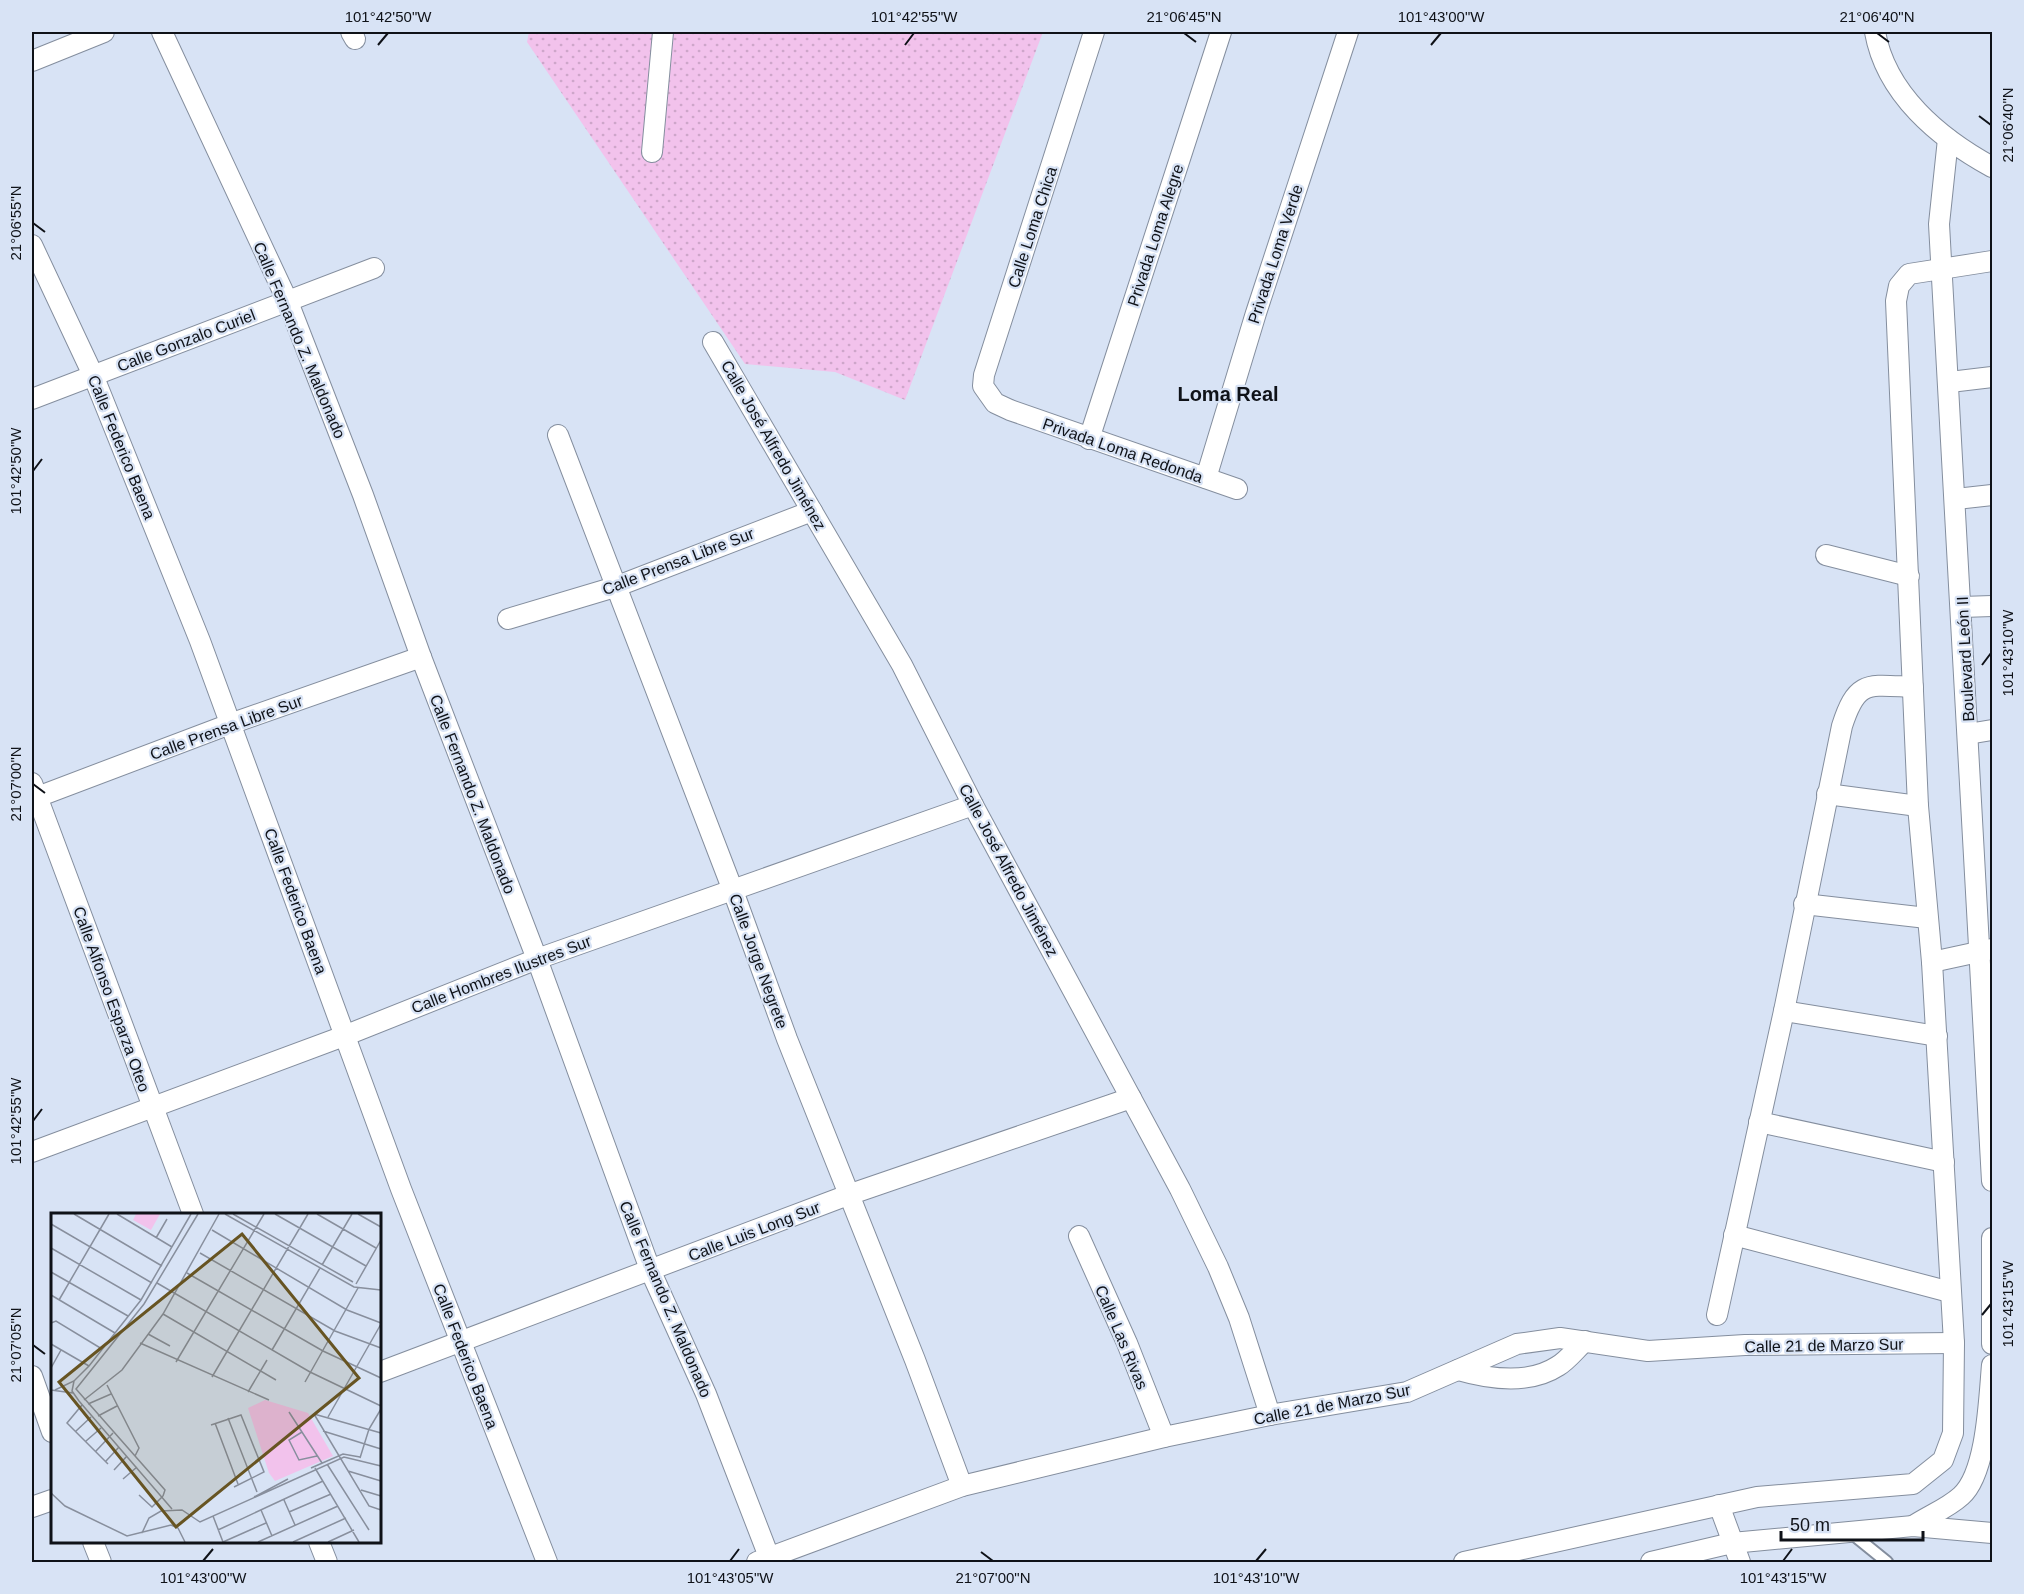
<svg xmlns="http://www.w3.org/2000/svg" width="2024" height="1594" font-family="Helvetica,sans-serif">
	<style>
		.grass { fill: url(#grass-dots) }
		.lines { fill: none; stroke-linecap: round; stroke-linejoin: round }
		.lane-casing { stroke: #848e9e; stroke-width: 14 }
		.street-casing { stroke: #848e9e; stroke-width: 22 }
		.lane { stroke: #fff; stroke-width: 10 }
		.street { stroke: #fff; stroke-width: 20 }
		.ticks { fill: none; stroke: #0f1218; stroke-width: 2 }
		.labels { text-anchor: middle; stroke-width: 4.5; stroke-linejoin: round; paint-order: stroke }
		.street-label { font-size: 16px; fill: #0f1218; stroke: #d8e3f5 }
		.quarter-label { font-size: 20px; font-weight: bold; fill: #0f1218; stroke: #d8e3f5 }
		.inset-road { fill: none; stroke: #888f9d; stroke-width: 1.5 }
		.view { fill: #675422; fill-opacity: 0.15; stroke: #675422; stroke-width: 3 }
		.inset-edge { fill: none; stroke: #0f1218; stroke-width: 3 }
		.neatline { fill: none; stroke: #0f1218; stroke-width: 2 }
		.ticks-label { font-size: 15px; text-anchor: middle; fill: #0f1218 }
	</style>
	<defs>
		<pattern id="grass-dots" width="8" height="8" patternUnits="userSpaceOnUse" patternTransform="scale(1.5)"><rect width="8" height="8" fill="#f2c2ec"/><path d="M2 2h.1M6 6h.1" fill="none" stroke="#cea6ca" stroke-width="1.8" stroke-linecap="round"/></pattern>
	</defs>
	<rect width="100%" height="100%" fill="#d8e3f5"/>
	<path class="grass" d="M529,32H1043L905,400L835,372L745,364L527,42Z"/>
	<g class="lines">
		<g class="lane-casing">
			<path id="lane" d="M1850,1532L1887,1562"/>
		</g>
		<g class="street-casing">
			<g id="street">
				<path d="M162,32L288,302L363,495L421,657L537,959L651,1272L706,1394L771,1562"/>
				<path d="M351,32L355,39"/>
				<path d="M1094,32L984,375L983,386L995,403L1010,410L1237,489"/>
				<path d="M1875,32C1886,94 1939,138 1992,167"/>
				<path d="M32,61L104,32"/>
				<path d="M1948,139L1939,224L1992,1181"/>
				<path d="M652,152L663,32"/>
				<path d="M32,245L93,375L200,641L401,1189L547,1562"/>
				<path d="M713,342L902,665L973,805L1180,1189L1218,1267L1239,1318L1270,1415"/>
				<path d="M1950,382L1992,377"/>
				<path d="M32,399L374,268"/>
				<path d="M558,435L732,888L787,1039L915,1360L962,1486"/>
				<path d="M1089,439L1221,32"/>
				<path d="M1206,478L1256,313L1348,32"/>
				<path d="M1956,499L1992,495"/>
				<path d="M1826,555L1909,576"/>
				<path d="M1962,607L1992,606"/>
				<path d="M508,619L615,587L812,511"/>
				<path d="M1968,734L1992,730"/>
				<path d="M32,783L193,1214"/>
				<path d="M1827,794L1918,806"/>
				<path d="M32,799L230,724L421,657"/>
				<path d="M1804,904L1927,918"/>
				<path d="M1932,962L1992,949"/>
				<path d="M1784,1011L1937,1036"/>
				<path d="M1759,1122L1944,1162"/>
				<path d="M32,1152L344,1036L537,959L973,805"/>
				<path d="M1734,1235L1950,1292"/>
				<path d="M1079,1236L1127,1343L1164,1437"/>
				<path d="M1992,1238V1344"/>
				<path d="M1717,1315L1784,1011L1842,726C1857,679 1868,685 1913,687"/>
				<path d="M1458,1370C1489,1379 1529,1385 1558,1366C1568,1360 1576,1349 1585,1341"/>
				<path d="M380,1372L848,1195L1131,1098"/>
				<path d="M32,1376L52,1432"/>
				<path d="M1719,1505L1740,1562"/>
				<path d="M32,1507L52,1500"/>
				<path d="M1913,1526C1928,1516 1948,1508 1961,1496C1987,1473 1989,1398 1992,1365"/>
				<path d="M93,1542L101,1562"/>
				<path d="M319,1542L327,1562"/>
				<path d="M757,1562L962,1486L1164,1437L1270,1415L1407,1392L1517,1344L1560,1338L1648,1351L1745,1345L1954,1343"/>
				<path d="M1464,1562L1757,1497L1913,1484L1943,1460L1953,1433L1954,1343L1932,962L1918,806L1896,301L1899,286L1909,274L1992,261"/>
				<path d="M1651,1562L1732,1543L1913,1526L1992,1533"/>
			</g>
		</g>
		<use href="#lane" class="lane"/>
		<use href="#street" class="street"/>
	</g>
	<path class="ticks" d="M1184,33L1196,42M1877,33L1889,42M378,45L388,33M905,45L914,33M1431,45L1441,33M1979,116L1991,125M33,223L45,232M33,471L42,459M1982,665L1991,653M33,784L45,793M33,1121L42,1109M1982,1315L1991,1304M33,1345L45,1354M981,1552L993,1561M203,1561L213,1549M730,1561L739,1549M1256,1561L1266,1549M1783,1561L1792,1549"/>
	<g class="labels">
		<g class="street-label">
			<text transform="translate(1032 227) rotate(-72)" y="6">Calle Loma Chica</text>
			<text transform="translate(1155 235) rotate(-72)" y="6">Privada Loma Alegre</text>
			<text transform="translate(1275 254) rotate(-72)" y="6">Privada Loma Verde</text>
			<text transform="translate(186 340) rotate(-21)" y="6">Calle Gonzalo Curiel</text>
			<text transform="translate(300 340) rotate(67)" y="6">Calle Fernando Z. Maldonado</text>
			<text transform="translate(774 445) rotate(60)" y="6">Calle José Alfredo Jiménez</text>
			<text transform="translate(122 447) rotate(68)" y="6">Calle Federico Baena</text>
			<text transform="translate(1123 450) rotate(19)" y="6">Privada Loma Redonda</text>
			<text transform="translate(678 561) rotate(-21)" y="6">Calle Prensa Libre Sur</text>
			<text transform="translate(1965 659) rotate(-93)" y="6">Boulevard León II</text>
			<text transform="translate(226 727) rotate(-20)" y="6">Calle Prensa Libre Sur</text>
			<text transform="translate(473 794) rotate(69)" y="6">Calle Fernando Z. Maldonado</text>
			<text transform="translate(1009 870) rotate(62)" y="6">Calle José Alfredo Jiménez</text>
			<text transform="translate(296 901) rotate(70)" y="6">Calle Federico Baena</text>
			<text transform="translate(759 961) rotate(70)" y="6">Calle Jorge Negrete</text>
			<text transform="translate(501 974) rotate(-21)" y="6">Calle Hombres Ilustres Sur</text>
			<text transform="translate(112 999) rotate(70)" y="6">Calle Alfonso Esparza Oteo</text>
			<text transform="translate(754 1231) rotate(-21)" y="6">Calle Luis Long Sur</text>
			<text transform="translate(666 1299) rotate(67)" y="6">Calle Fernando Z. Maldonado</text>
			<text transform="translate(1122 1337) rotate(67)" y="6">Calle Las Rivas</text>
			<text transform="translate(1824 1345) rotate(-1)" y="6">Calle 21 de Marzo Sur</text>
			<text transform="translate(466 1356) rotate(69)" y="6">Calle Federico Baena</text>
			<text transform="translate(1332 1404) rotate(-11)" y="6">Calle 21 de Marzo Sur</text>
		</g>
		<g class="quarter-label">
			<text x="1228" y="401">Loma Real</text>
		</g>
	</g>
	<g transform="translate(51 1213)">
		<rect width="330" height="330" fill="#d8e3f5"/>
		<path d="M85,1H109L100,17L82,7ZM214,187L257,200L282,243L224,268L218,260L197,195Z" fill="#f2c2ec"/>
		<path class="inset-road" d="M23,1L111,53M66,1L121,34M174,1L303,74L330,77M182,1L302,69M224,1L315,53M266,1L325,35M307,1L330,14M0,11L101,70M161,17L296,97L330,110M105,25L116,6M0,35L90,87M149,40L284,118L330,135M271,52L301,1M0,59L77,103M136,60L272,138L330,165M106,70L259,159L330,193M305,71L330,27M0,82L64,120M8,87L58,1M112,101L225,167M0,110L5,108L51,136M97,121L119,133M89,130L218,187M0,131L38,153M221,137L269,55M125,149L213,1M0,155L10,137M161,164L257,1M23,168L21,178L28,188L121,296M254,169L307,75M56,172L88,235L84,243M0,177L22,180M4,177L23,168L38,153L90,87L140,1M197,179L216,147M33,187L71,157L112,101L168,1M37,191L60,181M31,192L16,210L57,251M238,199L271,250M263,201L318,293L330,297M263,201L330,220M47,203L66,193M277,204L330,111M177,205L206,279M164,210L187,271M160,212L190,202L213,259L183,274M25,218L40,204M272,218L330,236M251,219L238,227L248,247L266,243M35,228L50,215M45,238L62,220M309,245L318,216L330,196M55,248L68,234M276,251L318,317M260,255L292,241L309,244M264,255L308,329M63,257L76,243M297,258L330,268M72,266L86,254M310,277L330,283M0,280L14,293L76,323L120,312L127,315L134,329M88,282L101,294L112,283M112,283L114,277L25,176L93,91L147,1M203,284L237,266M233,287L244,312M210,297L221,323M238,299L280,281M162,303L172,329M167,317L272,268M91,320L98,305L110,298L131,297L149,309L293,244L330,253M172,329L215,310M207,329L287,293M242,329L295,305M277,329L303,317"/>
		<path class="view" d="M191,21L308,165L125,314L8,169Z"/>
		<rect width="330" height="330" class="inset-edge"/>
	</g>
	<rect width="2024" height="1594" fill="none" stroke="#d8e3f5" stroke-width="66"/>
	<path d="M1781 1531v9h142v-9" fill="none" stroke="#0f1218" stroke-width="3"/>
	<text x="1790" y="1531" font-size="18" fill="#0f1218" stroke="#d8e3f5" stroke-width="4.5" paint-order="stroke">50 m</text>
	<rect x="33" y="33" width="1958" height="1528" class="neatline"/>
	<g class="ticks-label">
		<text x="388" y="22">101°42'50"W</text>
		<text x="914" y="22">101°42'55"W</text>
		<text x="1184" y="22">21°06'45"N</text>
		<text x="1441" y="22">101°43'00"W</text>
		<text x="1877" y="22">21°06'40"N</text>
		<text transform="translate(2008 125) rotate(-90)" y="5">21°06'40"N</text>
		<text transform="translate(16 223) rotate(-90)" y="5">21°06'55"N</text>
		<text transform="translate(16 471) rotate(-90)" y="5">101°42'50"W</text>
		<text transform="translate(2008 653) rotate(-90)" y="5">101°43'10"W</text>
		<text transform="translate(16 784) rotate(-90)" y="5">21°07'00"N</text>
		<text transform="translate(16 1121) rotate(-90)" y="5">101°42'55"W</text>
		<text transform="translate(2008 1304) rotate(-90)" y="5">101°43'15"W</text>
		<text transform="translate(16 1345) rotate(-90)" y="5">21°07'05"N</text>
		<text x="203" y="1583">101°43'00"W</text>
		<text x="730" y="1583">101°43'05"W</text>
		<text x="993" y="1583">21°07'00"N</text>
		<text x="1256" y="1583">101°43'10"W</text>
		<text x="1783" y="1583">101°43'15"W</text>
	</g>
</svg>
